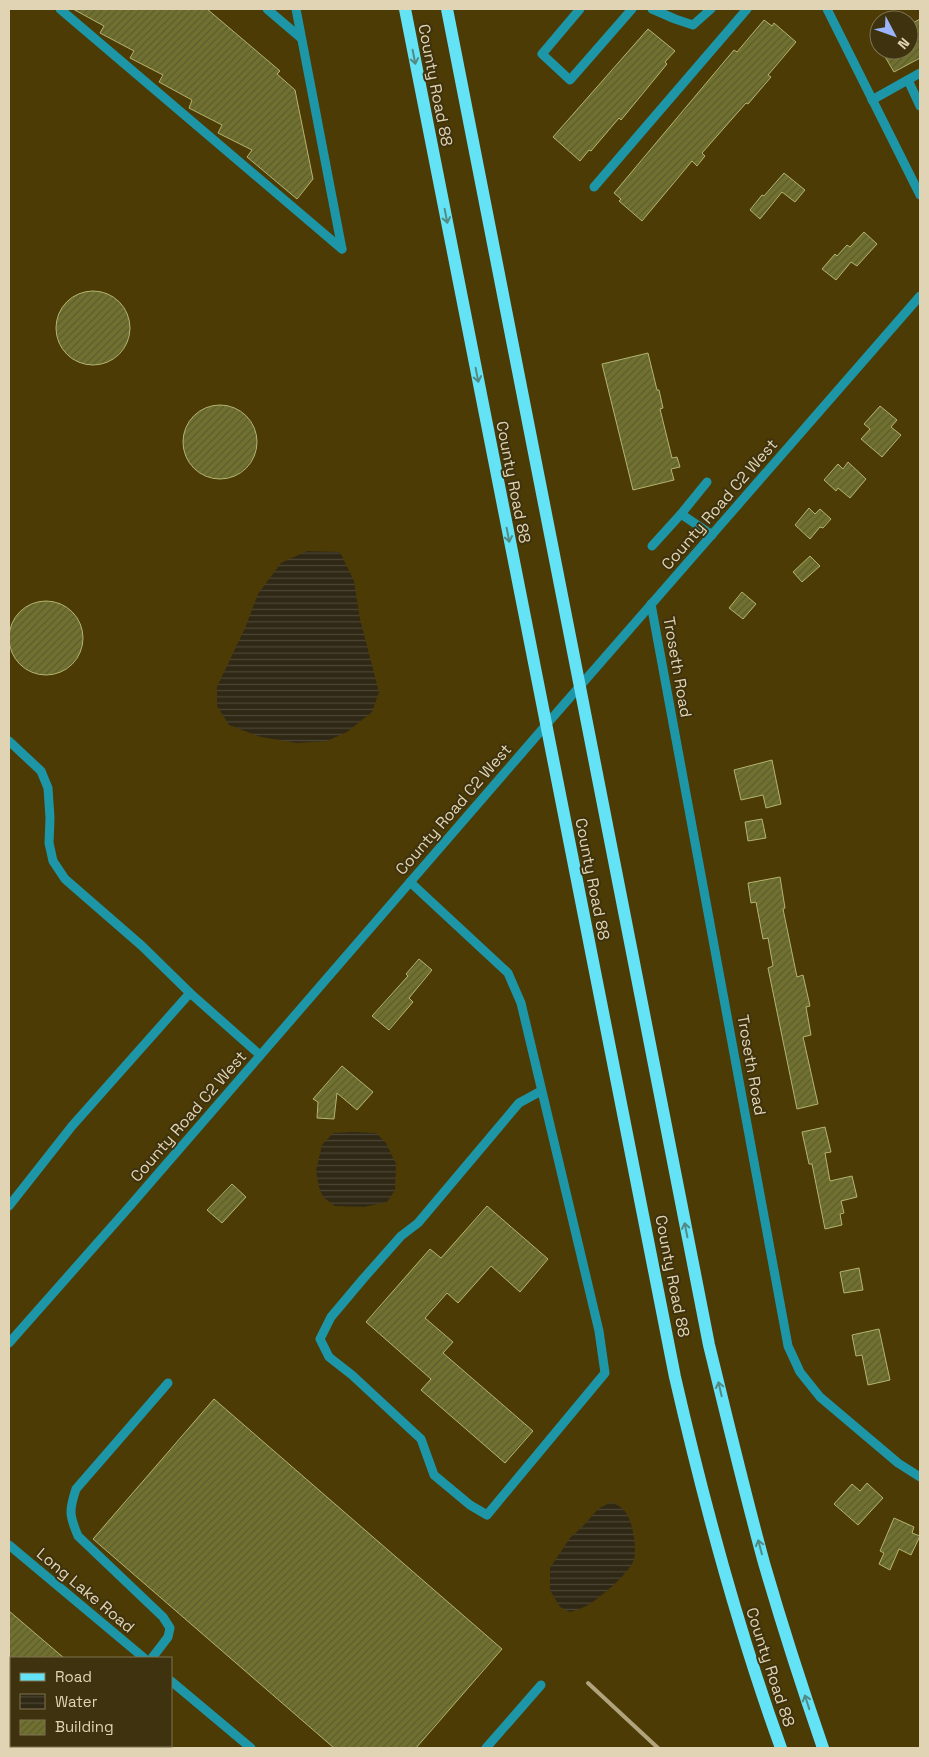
<svg xmlns="http://www.w3.org/2000/svg" width="929" height="1757" font-family="'Space Grotesk',sans-serif">
	<style>
		.water { fill: url(#water-rules) }
		.building { fill: url(#building-hatch); stroke: #b3b471 }
		.lines { fill: none; stroke-linecap: round; stroke-linejoin: round }
		.minor { stroke: #1d97a8; stroke-width: 9 }
		.major { stroke: #64e3f7; stroke-width: 12 }
		.rail { stroke: #b1a47d; stroke-width: 4 }
		.oneway { stroke: #518a83 }
		.labels { text-anchor: middle; stroke-width: 4; stroke-linejoin: round; paint-order: stroke }
		.street-label { font-size: 16px; fill: #e0d4b4; stroke: #3e320f }
	</style>
	<defs>
		<pattern id="water-rules" width="6" height="5" patternUnits="userSpaceOnUse" patternTransform="scale(1.25)"><rect width="6" height="5" fill="#2f2815"/><path d="M0 2.5h6" fill="none" stroke="#4d4635"/></pattern>
		<pattern id="building-hatch" width="6" height="6" patternUnits="userSpaceOnUse" patternTransform="scale(1.25)"><rect width="6" height="6" fill="#71712f"/><path d="M-1 1l2-2M0 6l6-6M5 7l2-2" fill="none" stroke="#5c5b32"/></pattern>
	</defs>
	<rect width="100%" height="100%" fill="#4c3b05"/>
	<g class="water">
		<path d="M307,551L340,552L354,581L360,619L379,692L372,712L347,732L327,741L297,743L261,737L229,725L217,706V687L245,628L258,594L281,563Z"/>
		<path d="M352,1132L376,1133L386,1143L396,1164L395,1190L387,1202L364,1207L335,1206L323,1197L319,1187L316,1171L322,1145L333,1133Z"/>
		<path d="M611,1502C625,1508 628,1513 632,1527C634,1536 637,1553 633,1562C626,1576 601,1597 588,1605C583,1608 576,1610 570,1612L560,1607L550,1590V1568L570,1538L585,1524L598,1509Z"/>
	</g>
	<g class="building">
		<path d="M73,9H207L280,71L277,74L295,90L313,179L297,199L247,157L252,150L218,133L222,125L189,108L192,100L159,82L163,75L130,58L134,51L100,33L104,26Z"/>
		<path d="M920,19V58L894,72L881,50H909V25Z"/>
		<path d="M764,20L772,26L774,23L796,42L768,75L771,77L748,104L746,103L702,153L705,156L697,166L692,161L642,221L619,201L621,199L614,193L734,50L737,52Z"/>
		<path d="M648,29L675,51L665,62L667,64L621,120L619,118L591,151L589,150L580,161L553,137Z"/>
		<path d="M784,173L805,190L795,202L782,192L760,219L750,210L762,195L764,196Z"/>
		<path d="M864,232L877,244L857,266L851,262L836,280L822,269L835,254L837,256L847,245L850,247Z"/>
		<circle cx="93" cy="328" r="37"/>
		<path d="M648,353L657,390H659L663,408L660,409L672,458L677,457L680,467L671,469L674,480L633,490L602,364Z"/>
		<circle cx="220" cy="442" r="37"/>
		<path d="M880,406L897,420L891,427L901,435L882,457L861,439L870,429L864,424Z"/>
		<path d="M848,462L866,479L850,498L838,488L836,491L824,480L838,464L843,469Z"/>
		<path d="M809,508L815,514L820,509L831,519L823,528L820,527L810,539L795,525Z"/>
		<path d="M810,556L820,566L802,582L793,572Z"/>
		<path d="M742,592L756,604L743,619L729,608Z"/>
		<circle cx="46" cy="638" r="37"/>
		<path d="M772,760L781,804L766,808L763,795L741,800L734,770Z"/>
		<path d="M762,819L766,838L748,841L745,822Z"/>
		<path d="M780,877L785,908L783,909L797,977L803,975L810,1006L806,1007L811,1035L803,1037L818,1104L797,1109L768,968L773,966L768,938L763,939L756,902L751,903L748,883Z"/>
		<path d="M419,959L432,970L409,998L413,1002L389,1030L372,1016L408,976L406,974Z"/>
		<path d="M342,1066L373,1092L357,1110L337,1093L334,1119L317,1118L318,1102L313,1099Z"/>
		<path d="M825,1127L831,1152L825,1153L830,1181L852,1176L857,1197L841,1201L844,1213L840,1214L842,1225L825,1229L812,1164H809L802,1132Z"/>
		<path d="M232,1184L246,1197L222,1223L207,1210Z"/>
		<path d="M487,1206L548,1259L520,1292L491,1266L458,1303L447,1293L425,1318L453,1342L443,1353L533,1431L505,1463L421,1390L431,1379L366,1322L430,1249L441,1258Z"/>
		<path d="M859,1268L863,1290L844,1293L840,1272Z"/>
		<path d="M879,1329L890,1380L868,1385L862,1355L856,1356L852,1335Z"/>
		<path d="M214,1399L502,1649L416,1748H334L93,1539Z"/>
		<path d="M867,1483L883,1498L858,1525L834,1504L852,1484L860,1491Z"/>
		<path d="M894,1518L914,1527L912,1533L920,1536L911,1555L899,1549L890,1570L879,1564L884,1553L880,1551Z"/>
		<path d="M9,1611L64,1658H9Z"/>
	</g>
	<g class="lines">
		<g class="minor">
			<path d="M60,9L342,249"/>
			<path d="M267,9L301,38"/>
			<path d="M296,9L342,249"/>
			<path d="M580,9L542,54L570,80L632,9"/>
			<path d="M652,9L675,19L693,25L711,9"/>
			<path d="M827,9L920,195"/>
			<path d="M908,80L920,106"/>
			<path d="M872,100L920,73"/>
			<path d="M594,187L747,9"/>
			<path d="M681,514L707,482"/>
			<path d="M652,546L681,514L712,535"/>
			<path d="M651,604L788,1346L800,1372L820,1397L898,1463L920,1477"/>
			<path d="M9,741L41,771L48,788L50,818L49,843L53,861L65,879L142,946L190,993"/>
			<path d="M410,882L508,973L521,1003L599,1331L605,1373L487,1515L470,1505L434,1475L421,1439L352,1375L329,1357L320,1339L331,1317L363,1279L401,1236L418,1223L519,1103L541,1091"/>
			<path d="M9,1206L72,1126L190,993L260,1055"/>
			<path d="M9,1343L130,1206L546,725L920,296"/>
			<path d="M9,1545L144,1658"/>
			<path d="M152,1658L168,1637L170,1628L163,1617L78,1536C69,1515 69,1510 76,1489L168,1383"/>
			<path d="M171,1681L251,1748"/>
			<path d="M486,1748L541,1685"/>
		</g>
		<g class="major">
			<path d="M405,9L675,1377C704,1503 737,1627 781,1748"/>
			<path d="M447,9L709,1345C727,1418 744,1490 764,1563C782,1625 802,1687 823,1748"/>
		</g>
		<path class="rail" d="M588,1683L658,1748"/>
	</g>
	<defs><path id="oneway-shaft" d="M-6 0H5M1.5-3L5.5 0L1.5 3" fill="none" stroke-width="1.6" stroke-linecap="round" stroke-linejoin="round" transform="scale(1.25)"/></defs>
	<g class="oneway">
		<use href="#oneway-shaft" transform="translate(414 57) rotate(79)"/>
		<use href="#oneway-shaft" transform="translate(446 216) rotate(79)"/>
		<use href="#oneway-shaft" transform="translate(477 375) rotate(79)"/>
		<use href="#oneway-shaft" transform="translate(508 535) rotate(79)"/>
		<use href="#oneway-shaft" transform="translate(686 1230) rotate(-101)"/>
		<use href="#oneway-shaft" transform="translate(720 1389) rotate(-103)"/>
		<use href="#oneway-shaft" transform="translate(760 1547) rotate(-105)"/>
		<use href="#oneway-shaft" transform="translate(807 1702) rotate(-108)"/>
	</g>
	<g class="labels">
		<g class="street-label">
			<text transform="translate(436 85) rotate(79)" y="6">County Road 88</text>
			<text transform="translate(514 482) rotate(79)" y="6">County Road 88</text>
			<text transform="translate(719 504) rotate(-49)" y="6">County Road C2 West</text>
			<text transform="translate(678 667) rotate(80)" y="6">Troseth Road</text>
			<text transform="translate(453 809) rotate(-49)" y="6">County Road C2 West</text>
			<text transform="translate(593 879) rotate(79)" y="6">County Road 88</text>
			<text transform="translate(752 1065) rotate(80)" y="6">Troseth Road</text>
			<text transform="translate(188 1116) rotate(-49)" y="6">County Road C2 West</text>
			<text transform="translate(673 1276) rotate(79)" y="6">County Road 88</text>
			<text transform="translate(86 1590) rotate(40)" y="6">Long Lake Road</text>
			<text transform="translate(771 1667) rotate(72)" y="6">County Road 88</text>
		</g>
	</g>
	<rect width="929" height="1757" fill="none" stroke="#e0d4b4" stroke-width="20"/>
	<rect x="10" y="1657" width="162" height="90" fill="#3e320f" stroke="#7f7351"/>
	<rect x="20" y="1673" width="25" height="8" fill="#64e3f7" stroke="#7f7351"/>
	<text x="55" y="1682" font-size="15" fill="#e0d4b4">Road</text>
	<rect x="20" y="1694" width="25" height="15" fill="url(#water-rules)" stroke="#7f7351"/>
	<text x="55" y="1707" font-size="15" fill="#e0d4b4">Water</text>
	<rect x="20" y="1720" width="25" height="15" fill="url(#building-hatch)" stroke="#7f7351"/>
	<text x="55" y="1732" font-size="15" fill="#e0d4b4">Building</text>
	<g transform="translate(894 35) rotate(131)"><circle r="24" fill="#3e320f" stroke="#7f7351"/>
	<path d="M0-4L9 19L0 12L-9 19Z" fill="#9cb4fd"/>
	<text y="-8" font-size="14" font-weight="bold" text-anchor="middle" fill="#e0d4b4">N</text>
	</g>
</svg>
